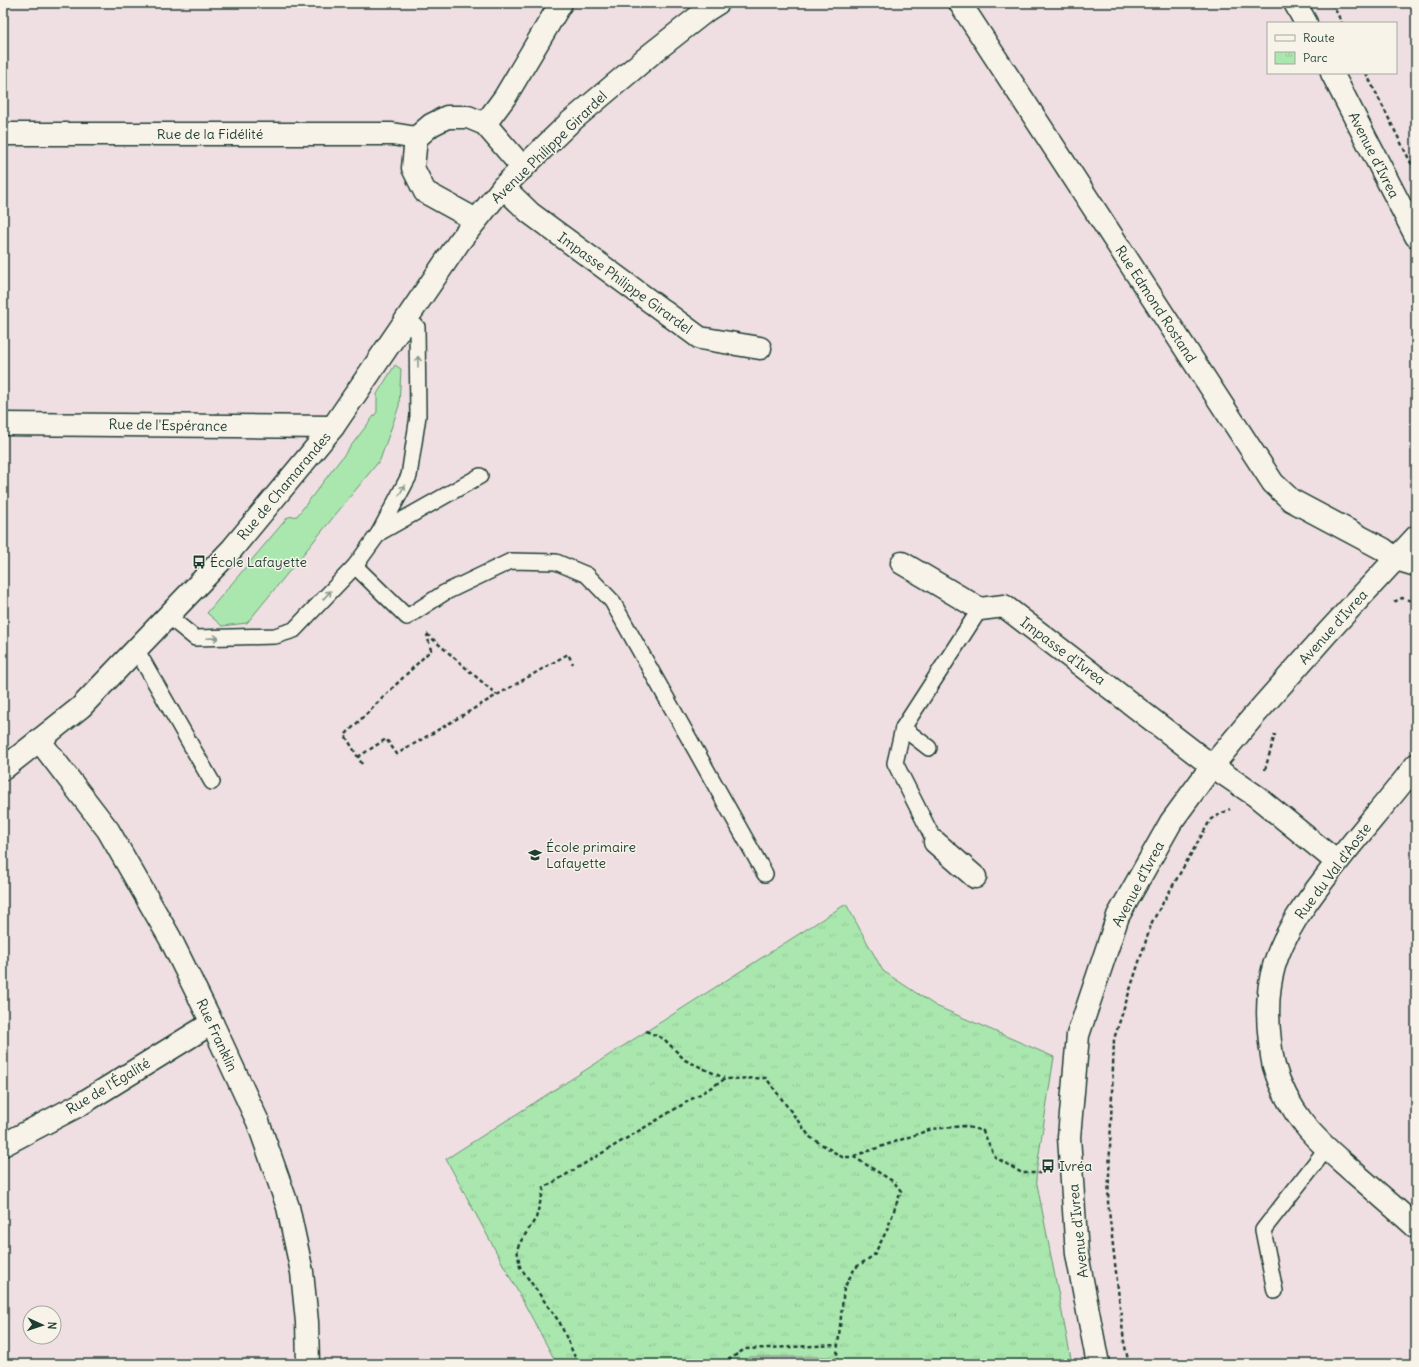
<svg xmlns="http://www.w3.org/2000/svg" width="1419" height="1367" font-family="Delius,sans-serif">
	<style>
		.green { fill: #aae7ae; stroke: #649271 }
		.park { fill: url(#park-tufts); stroke: #649271 }
		.lines { fill: none; stroke-linecap: round; stroke-linejoin: round }
		.lane-casing { stroke: #1f3d34; stroke-width: 18 }
		.street-casing { stroke: #1f3d34; stroke-width: 25 }
		.path { stroke: #1f3d34; stroke-width: 2.5; stroke-dasharray: 4 3; stroke-linecap: butt }
		.lane { stroke: #f7f3e8; stroke-width: 15 }
		.street { stroke: #f7f3e8; stroke-width: 22 }
		.oneway { stroke: #8b988e }
		.labels { text-anchor: middle; stroke-width: 3; stroke-linejoin: round; paint-order: stroke }
		.street-label { font-size: 14px; fill: #1f3d34; stroke: #f7f3e8 }
		.poi-label { font-size: 14px; fill: #1f3d34; stroke: #f7f3e8; text-anchor: start }
	</style>
	<defs>
		<pattern id="park-tufts" width="24" height="20" patternUnits="userSpaceOnUse"><rect width="24" height="20" fill="#aae7ae"/><path d="M3 7l-1-3M5 7V3M7 7l1-3M15 17l-1-3M17 17v-4M19 17l1-3" fill="none" stroke="#92c796"/></pattern>
	</defs>
	<rect width="100%" height="100%" fill="#efdfe2"/>
	<filter id="ink" filterUnits="userSpaceOnUse"><feTurbulence type="fractalNoise" baseFrequency=".025" numOctaves="2"/><feDisplacementMap in="SourceGraphic" scale="8" xChannelSelector="R" yChannelSelector="G"/><feConvolveMatrix kernelMatrix="1 2 1 2 8 2 1 2 1" color-interpolation-filters="sRGB"/></filter>
	<g filter="url(#ink)">
		<path class="green" d="M395,365L401,369L399,406L380,460L247,623L222,626L207,613L288,517L297,516L377,412V394Z"/>
		<path class="park" d="M846,904L883,971L936,1006L1054,1057L1037,1167L1036,1179L1072,1364H829L830,1357H750L740,1364H557L446,1159Z"/>
		<g class="lines">
			<g class="lane-casing">
				<g id="lane">
					<path d="M379,533L480,476"/>
					<path d="M355,566L407,617L444,593L511,561L556,562L587,575L612,601L765,874"/>
					<path d="M168,616L195,638L275,636L294,630L355,566L379,533L409,476L418,416L417,327L407,319"/>
					<path d="M136,649L212,782"/>
					<path d="M903,728L895,763L935,842"/>
					<path d="M929,748L903,728L980,609"/>
					<path d="M1275,1291L1263,1230L1327,1148"/>
				</g>
			</g>
			<g class="street-casing">
				<g id="street">
					<path d="M960,3L1273,483L1291,500L1383,549L1396,559L1416,565"/>
					<path d="M1295,3L1306,23"/>
					<path d="M1332,73L1416,236"/>
					<path d="M485,124L505,97L561,3"/>
					<path d="M3,134H392L416,138"/>
					<path d="M503,187L530,213L700,338L760,348"/>
					<path d="M476,220L425,192L413,168L416,138L431,125L447,117H468L485,124L523,168"/>
					<path d="M3,424L333,427"/>
					<path d="M902,563L980,609L1004,606L1212,766L1256,796L1337,862"/>
					<path d="M39,740L108,830L170,938L212,1023L258,1122L288,1207L302,1272L307,1322L308,1364"/>
					<path d="M1416,765C1387,803 1354,839 1325,878C1304,905 1284,933 1274,966C1267,990 1267,1017 1270,1042C1271,1049 1272,1058 1274,1066C1280,1087 1291,1107 1304,1124C1317,1141 1334,1155 1350,1169C1372,1188 1394,1207 1416,1227"/>
					<path d="M3,769L81,707L232,549L333,427L459,242L503,187L569,123L651,54L707,10L718,3"/>
					<path d="M935,842L975,877"/>
					<path d="M3,1145L81,1104L212,1023"/>
					<path d="M1098,1364L1077,1254L1069,1137L1078,1035L1118,916L1171,822L1212,766L1252,718L1328,632L1416,537"/>
				</g>
			</g>
			<g class="path">
				<path d="M1332,3L1342,23"/>
				<path d="M1366,73L1416,173"/>
				<path d="M1394,602L1402,598L1416,602"/>
				<path d="M427,634L497,695"/>
				<path d="M358,757L386,739L397,754L497,695L568,654L573,664"/>
				<path d="M362,764L345,735L431,650L427,635"/>
				<path d="M1265,770L1275,734"/>
				<path d="M646,1031L664,1039L685,1060L724,1078"/>
				<path d="M854,1156L932,1129L964,1126L983,1131L995,1157L1022,1173H1042"/>
				<path d="M578,1364L560,1323L520,1267L517,1249L521,1241L536,1218L544,1188L725,1079L766,1078L810,1137L842,1157H854L894,1182L901,1191L887,1230L874,1255L855,1268L844,1288L836,1364"/>
				<path d="M722,1364L745,1349L837,1345"/>
				<path d="M1129,1364L1124,1342L1108,1202L1114,1039L1152,922L1211,819L1230,809"/>
			</g>
			<use href="#lane" class="lane"/>
			<use href="#street" class="street"/>
		</g>
		<defs><path id="oneway-shaft" d="M-6 0H5M1.5-3L5.5 0L1.5 3" fill="none" stroke-width="1.6" stroke-linecap="round" stroke-linejoin="round"/></defs>
		<g class="oneway">
			<use href="#oneway-shaft" transform="translate(418 362) rotate(-90)"/>
			<use href="#oneway-shaft" transform="translate(402 490) rotate(-62)"/>
			<use href="#oneway-shaft" transform="translate(327 595) rotate(-47)"/>
			<use href="#oneway-shaft" transform="translate(213 638) rotate(-2)"/>
		</g>
	</g>
	<defs>
		<g id="bus-bare" transform="scale(1.08)"><path d="M-5-6H5V4H4V6H2V4H-2V6H-4V4H-5ZM-3.5-4V0h7V-4ZM-3.5 1.2v1.5H-2V1.2ZM2 1.2v1.5H3.5V1.2Z" fill="#1f3d34" stroke="#f7f3e8" stroke-width="2.5" paint-order="stroke"/></g>
		<g id="school-bare" transform="scale(1.08)"><path d="M0-5L7-2L0 1L-7-2ZM-4 1L0 2.5L4 1V4Q0 6-4 4Z" fill="#1f3d34" stroke="#f7f3e8" stroke-width="2.5" paint-order="stroke"/></g>
	</defs>
	<g fill-rule="evenodd">
		<use href="#bus-bare" x="199" y="562"/>
		<use href="#school-bare" x="535" y="855"/>
		<use href="#bus-bare" x="1048" y="1166"/>
	</g>
	<g class="labels">
		<g class="street-label">
			<text x="210" y="139">Rue de la Fidélité</text>
			<text transform="translate(549 147) rotate(-44)" y="5">Avenue Philippe Girardel</text>
			<text transform="translate(1374 155) rotate(63)" y="5">Avenue d'Ivrea</text>
			<text transform="translate(625 283) rotate(36)" y="5">Impasse Philippe Girardel</text>
			<text transform="translate(1156 304) rotate(57)" y="5">Rue Edmond Rostand</text>
			<text transform="translate(168 425) rotate(1)" y="5">Rue de l'Espérance</text>
			<text transform="translate(284 486) rotate(-50)" y="5">Rue de Chamarandes</text>
			<text transform="translate(1333 627) rotate(-48)" y="5">Avenue d'Ivrea</text>
			<text transform="translate(1063 651) rotate(37)" y="5">Impasse d'Ivrea</text>
			<text transform="translate(1333 871) rotate(-53)" y="5">Rue du Val d'Aoste</text>
			<text transform="translate(1138 884) rotate(-62)" y="5">Avenue d'Ivrea</text>
			<text transform="translate(217 1035) rotate(65)" y="5">Rue Franklin</text>
			<text transform="translate(108 1086) rotate(-31)" y="5">Rue de l'Égalité</text>
			<text transform="translate(1078 1231) rotate(-96)" y="5">Avenue d'Ivrea</text>
		</g>
		<g class="poi-label">
			<text x="210" y="567">École Lafayette</text>
			<text x="546" y="852">École primaire<tspan x="546" dy="16">Lafayette</tspan></text>
			<text x="1059" y="1171">Ivréa</text>
		</g>
	</g>
	<rect width="1419" height="1367" fill="none" stroke="#f7f3e8" stroke-width="16"/>
	<rect x="8" y="8" width="1403" height="1351" fill="none" stroke="#1f3d34" stroke-width="1.5" filter="url(#ink)"/>
	<rect x="1267" y="22" width="130" height="52" fill="#f7f3e8" stroke="#a1aaa0"/>
	<rect x="1275" y="35" width="20" height="6" fill="#f7f3e8" stroke="#a1aaa0"/>
	<text x="1303" y="42" font-size="12" fill="#1f3d34">Route</text>
	<rect x="1275" y="52" width="20" height="12" fill="url(#park-tufts)" stroke="#a1aaa0"/>
	<text x="1303" y="62" font-size="12" fill="#1f3d34">Parc</text>
	<g transform="translate(42 1325) rotate(93)"><circle r="19" fill="#f7f3e8" stroke="#a1aaa0"/>
	<path d="M0-3L7 15L0 10L-7 15Z" fill="#1f3d34"/>
	<text y="-6" font-size="11" font-weight="bold" text-anchor="middle" fill="#1f3d34">N</text>
	</g>
</svg>
